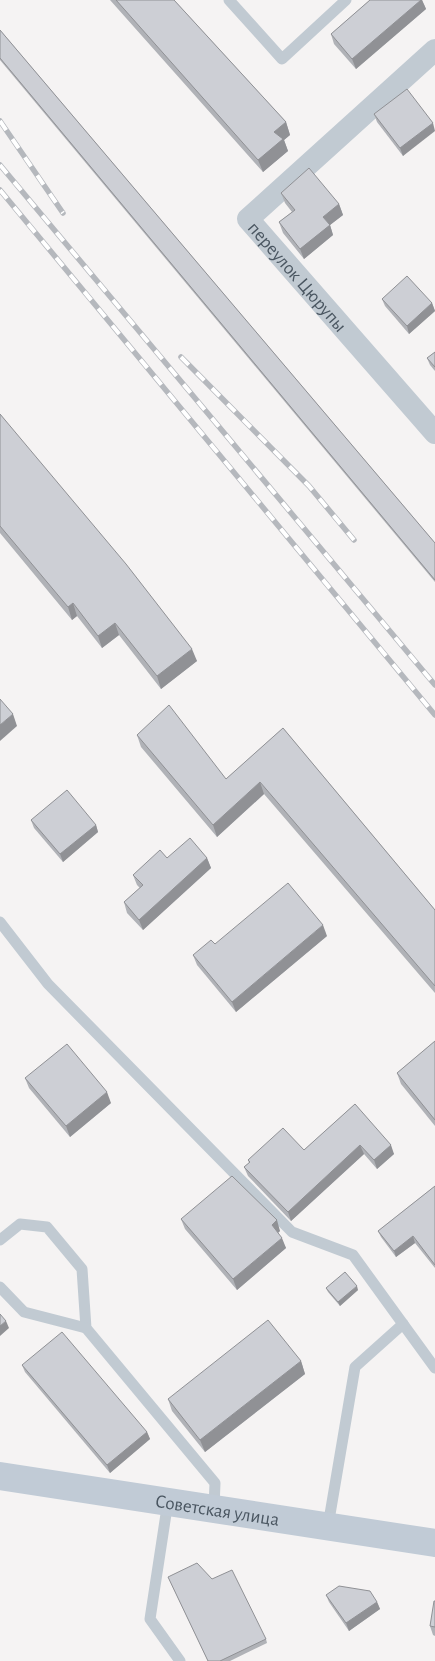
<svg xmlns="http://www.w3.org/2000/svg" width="435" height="1661" font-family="'Alegreya Sans',sans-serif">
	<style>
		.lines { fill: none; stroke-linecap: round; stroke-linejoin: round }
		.lane { stroke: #c1cad2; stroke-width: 11 }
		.street { stroke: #c1cad2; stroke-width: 22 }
		.secondary { stroke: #c1cbd6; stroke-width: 28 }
		.rail-casing { stroke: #b5b8bd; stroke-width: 5.5 }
		.rail { stroke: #fff; stroke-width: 4; stroke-dasharray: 11; stroke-linecap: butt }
		.wall { fill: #b0b2b7 }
		.shaded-wall { fill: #909195 }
		.building { fill: #cdcfd5; stroke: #909195 }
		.labels { text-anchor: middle; stroke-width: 5; stroke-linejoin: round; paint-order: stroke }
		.street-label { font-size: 19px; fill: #4a5661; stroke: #fff }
	</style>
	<rect width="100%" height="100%" fill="#f5f3f3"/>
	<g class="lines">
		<g class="lane">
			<path d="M229,0L282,59L346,0"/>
			<path d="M0,922L48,984L292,1232L353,1255L403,1324"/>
			<path d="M0,1240L20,1224L47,1227L82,1269L86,1328L215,1483L214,1508"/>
			<path d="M0,1287L24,1312L86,1328"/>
			<path d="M168,1501L150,1619L180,1661"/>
			<path d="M328,1526L355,1367L403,1324L435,1368"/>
		</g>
		<path class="street" id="s1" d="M435,50L248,219L435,433"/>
		<path class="secondary" id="s2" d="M0,1476L435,1543"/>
		<g class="rail-casing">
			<g id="rail">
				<path d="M0,121L63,213"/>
				<path d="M0,165L435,685"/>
				<path d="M0,190L435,715"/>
				<path d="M181,357L309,486L354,540"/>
			</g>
		</g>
		<use href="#rail" class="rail"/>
	</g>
	<g class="wall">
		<path d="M110,0H174L286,122L290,135L284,140L288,151L263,172Z"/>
		<path d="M370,0H422L426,9L356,69L334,44L331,34Z"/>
		<path d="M0,30L435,543V582L0,60Z"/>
		<path d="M374,114L433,123L403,156L377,122Z"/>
		<path d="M281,193L339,204L343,215L330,225L333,235L304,259L283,233L279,222L292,212L285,203Z"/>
		<path d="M382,299L432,303L435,311L409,334L385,306Z"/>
		<path d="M435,352V371L430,365L427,358Z"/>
		<path d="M0,414L197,661L161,689L119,635L102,648L77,616L72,620L0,533Z"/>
		<path d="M283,728L435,910V993L264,794L217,837L141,747L137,735L226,779Z"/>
		<path d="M31,820L96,825L98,832L63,862L34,828Z"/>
		<path d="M167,858H207L211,868L143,930L127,913L124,902L140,888L137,885L133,875Z"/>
		<path d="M327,936L236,1012L197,965L193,955L215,944Z"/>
		<path d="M435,1041V1126L401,1084L397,1073Z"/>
		<path d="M25,1078L111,1103L70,1137L29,1088Z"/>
		<path d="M355,1104L394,1154L377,1169L364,1154L291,1221L248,1176L244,1167L249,1163L248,1160L304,1150Z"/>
		<path d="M435,1186V1268L415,1243L396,1257L381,1237L378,1231Z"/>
		<path d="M181,1219L280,1231L278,1233L286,1248L237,1290L185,1229Z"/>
		<path d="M326,1288L358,1290L340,1306L328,1292Z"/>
		<path d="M301,1361L305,1374L205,1452L172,1411L168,1399Z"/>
		<path d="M22,1365L147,1432L150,1439L110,1473L25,1372Z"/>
		<path d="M168,1577L266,1639L267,1643L230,1661H208Z"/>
		<path d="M326,1595L377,1602L380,1609L349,1631L329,1602Z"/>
		<path d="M435,1601V1636L433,1635L430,1626Z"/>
	</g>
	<g class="shaded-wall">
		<path d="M421,0H422L426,9L356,69L352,59Z"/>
		<path d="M286,122L290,135L284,140L288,151L263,172L258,160L274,132Z"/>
		<path d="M433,123L435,131L403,156L400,148Z"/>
		<path d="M339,204L343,215L330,225L333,235L304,259L300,249L323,217Z"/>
		<path d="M432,303L435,311L409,334L407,326Z"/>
		<path d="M73,603L77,616L72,620L68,607Z"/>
		<path d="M115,623L119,635L102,648L98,636Z"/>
		<path d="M192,649L197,661L161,689L157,676Z"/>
		<path d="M13,714L17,726L0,741V725Z"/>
		<path d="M260,782L264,794L217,837L213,825Z"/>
		<path d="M96,825L98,832L63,862L60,854Z"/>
		<path d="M207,858L211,868L143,930L139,920Z"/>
		<path d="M323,925L327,936L236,1012L232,1002Z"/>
		<path d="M107,1092L111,1103L70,1137L66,1126Z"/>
		<path d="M360,1145L364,1154L291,1221L288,1212Z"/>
		<path d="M391,1145L394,1154L377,1169L374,1160Z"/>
		<path d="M277,1220L280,1231L275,1235L272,1225Z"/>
		<path d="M413,1236L415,1243L396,1257L394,1251Z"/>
		<path d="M282,1238L286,1248L237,1290L233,1279Z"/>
		<path d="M357,1286L358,1290L340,1306L338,1302Z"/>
		<path d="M6,1321L9,1328L0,1336V1326Z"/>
		<path d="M301,1361L305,1374L205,1452L200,1440Z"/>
		<path d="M147,1432L150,1439L110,1473L107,1465Z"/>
		<path d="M377,1602L380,1609L349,1631L346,1623Z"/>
	</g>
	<g class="building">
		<path d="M116,0H174L286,122L274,132L283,139L258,160Z"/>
		<path d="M370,0H421L352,59L331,34Z"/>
		<path d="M0,30L435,543V580L0,58Z"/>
		<path d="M407,89L433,123L400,148L374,114Z"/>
		<path d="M309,168L339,204L323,217L330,225L300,249L279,222L295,210L281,193Z"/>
		<path d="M407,276L432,303L407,326L382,299Z"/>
		<path d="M435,352V367L427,358Z"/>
		<path d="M0,414L126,564L192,649L157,676L115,623L98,636L73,603L68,607L0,526Z"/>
		<path d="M0,699L13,714L0,725Z"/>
		<path d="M169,705L226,779L283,728L435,910V986L260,782L213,825L137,735Z"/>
		<path d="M67,790L96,825L60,854L31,820Z"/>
		<path d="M190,838L207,858L139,920L124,902L143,885L133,875L160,850L167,858Z"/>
		<path d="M288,883L323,925L232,1002L193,955L211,940L215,944Z"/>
		<path d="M435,1041V1120L397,1073Z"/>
		<path d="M67,1044L107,1092L66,1126L25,1078Z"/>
		<path d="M355,1104L391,1145L374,1160L360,1145L288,1212L244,1167L250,1162L248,1160L283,1128L304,1150Z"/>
		<path d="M232,1176L277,1220L272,1225L282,1238L233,1279L181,1219Z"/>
		<path d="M435,1186V1265L413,1236L394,1251L378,1231Z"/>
		<path d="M345,1272L357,1286L338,1302L326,1288Z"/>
		<path d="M0,1314L6,1321L0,1326Z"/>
		<path d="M268,1320L301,1361L200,1440L168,1399Z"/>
		<path d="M62,1332L147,1432L107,1465L22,1365Z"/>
		<path d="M197,1563L212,1579L232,1570L266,1639L220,1661H208L168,1577Z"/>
		<path d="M339,1586L370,1591L377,1602L346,1623L326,1595Z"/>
		<path d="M434,1601H435V1627L430,1626Z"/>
	</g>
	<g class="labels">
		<g class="street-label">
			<text dy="7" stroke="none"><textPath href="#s1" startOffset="328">переулок Цюрупы</textPath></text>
			<text dy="7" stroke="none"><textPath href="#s2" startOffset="220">Советская улица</textPath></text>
		</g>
	</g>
</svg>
